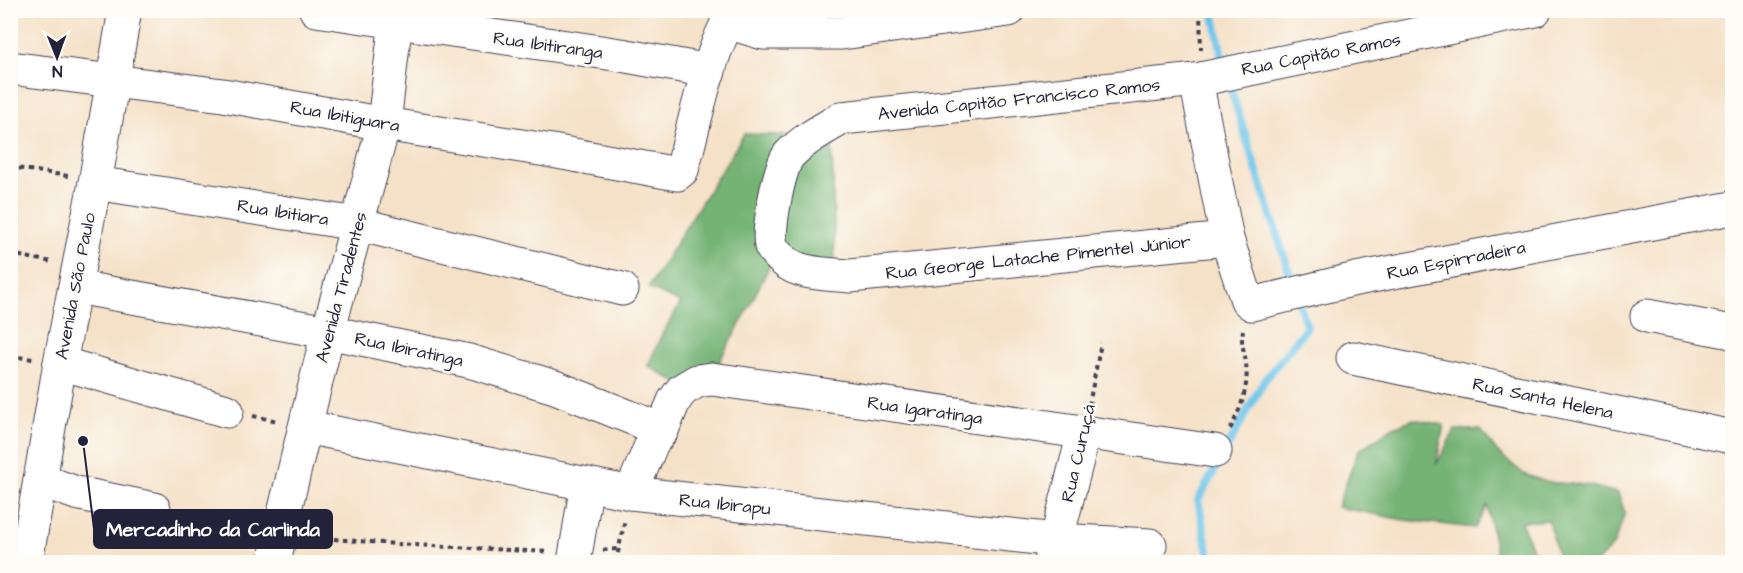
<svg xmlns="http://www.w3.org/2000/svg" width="1743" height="573" font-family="'Architects Daughter',sans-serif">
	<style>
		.forest { fill: #75b374; stroke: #4c6a58; stroke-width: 1.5 }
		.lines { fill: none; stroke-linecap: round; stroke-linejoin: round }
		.stream { stroke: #6bc4e9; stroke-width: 8 }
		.minor-casing { stroke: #423f50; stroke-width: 35 }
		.major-casing { stroke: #423f50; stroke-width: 35 }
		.path { stroke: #423f50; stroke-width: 4; stroke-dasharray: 4.5 4.5; stroke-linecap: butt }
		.minor { stroke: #fff; stroke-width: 33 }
		.major { stroke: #fff; stroke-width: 33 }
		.labels { text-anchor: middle; stroke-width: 5; stroke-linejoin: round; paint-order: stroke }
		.street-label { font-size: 18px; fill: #22223b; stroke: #fdfcf7 }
		.leader { fill: none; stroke: #22223b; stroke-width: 2 }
		.callout-dot { fill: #22223b; stroke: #fdfcf7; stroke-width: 2 }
		.callout { fill: #22223b; stroke: #22223b; stroke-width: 2 }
		.callout-label { font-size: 20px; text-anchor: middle; font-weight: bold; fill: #fff }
	</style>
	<rect width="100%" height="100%" fill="#fdfcf7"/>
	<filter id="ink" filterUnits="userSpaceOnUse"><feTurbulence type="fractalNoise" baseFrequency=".0167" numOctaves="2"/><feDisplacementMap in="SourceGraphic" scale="12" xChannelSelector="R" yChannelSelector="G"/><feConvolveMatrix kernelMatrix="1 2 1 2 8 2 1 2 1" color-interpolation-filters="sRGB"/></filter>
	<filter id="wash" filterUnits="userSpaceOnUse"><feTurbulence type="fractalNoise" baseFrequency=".008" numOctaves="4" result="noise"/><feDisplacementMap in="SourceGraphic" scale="24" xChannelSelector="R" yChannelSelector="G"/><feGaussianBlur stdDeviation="1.35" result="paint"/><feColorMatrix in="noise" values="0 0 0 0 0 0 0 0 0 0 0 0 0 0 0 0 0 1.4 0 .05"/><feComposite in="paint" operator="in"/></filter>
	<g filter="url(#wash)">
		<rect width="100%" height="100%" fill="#f5e1c7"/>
		<g class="forest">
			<path d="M744,134L832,137L835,273L770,265L743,319L704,388L685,387L648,366L662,334L681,303L648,288Z"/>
			<path d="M1413,419L1444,425L1436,465L1455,430H1481L1497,452L1524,474L1546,482L1586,485L1618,493L1625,513L1614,544L1597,562H1562L1559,560L1548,520L1521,522L1537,562H1493L1497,556L1487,506L1475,528L1404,520L1337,507L1358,451L1392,428Z"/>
		</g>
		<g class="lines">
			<g class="stream">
				<path d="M1213,10L1224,67"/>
				<path d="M1228,81L1294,287"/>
				<path d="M1210,562L1198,500L1264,381L1307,327L1298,301"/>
			</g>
		</g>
	</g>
	<g filter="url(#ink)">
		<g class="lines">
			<g class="minor-casing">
				<g id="minor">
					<path d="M316,10L621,55L709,71"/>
					<path d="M727,22L763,33H842L1009,10"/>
					<path d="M10,68L223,95L384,124L552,151L677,174L682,170C695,123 708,51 735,10"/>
					<path d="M1196,80L1227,239L1247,300L1252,304L1356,279L1732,208"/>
					<path d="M95,183L357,224L622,289"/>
					<path d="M1227,239L850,276C829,274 799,275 783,260C779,257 773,250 771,246C767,231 779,167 789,155C804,139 824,129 842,118L1196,80L1535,10"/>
					<path d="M76,287L328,332L469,361L555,387L662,430"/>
					<path d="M1647,316L1732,332"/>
					<path d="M1353,358L1732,437"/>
					<path d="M60,363L227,411"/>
					<path d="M306,427L631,493L1056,540L1150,545"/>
					<path d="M40,480L76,493L154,509"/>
					<path d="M631,493L652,443L662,430L674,401L682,390L697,381L712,379L1215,451"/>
					<path d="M1051,561L1084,433"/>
					<path d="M275,562L279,534L328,332L384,124L397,10"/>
					<path d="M574,562L587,484"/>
				</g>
			</g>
			<g class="major-casing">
				<path id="major" d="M26,562L60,363L95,183L125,10"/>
			</g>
			<g class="path">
				<path d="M1200,10L1201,50"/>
				<path d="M10,167L68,176"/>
				<path d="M10,254L52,262"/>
				<path d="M10,356L33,359"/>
				<path d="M1089,405L1101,343"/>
				<path d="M253,416L278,421"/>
				<path d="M1230,429C1241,409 1249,387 1246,364C1245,349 1240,348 1243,330"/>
				<path d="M182,512L255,520"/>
				<path d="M307,537L396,544L548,552"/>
				<path d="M603,550L618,549"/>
				<path d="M616,562L625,519"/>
			</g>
			<use href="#minor" class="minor"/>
			<use href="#major" class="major"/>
		</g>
	</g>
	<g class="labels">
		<g class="street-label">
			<text transform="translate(548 45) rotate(8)" y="6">Rua Ibitiranga</text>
			<text transform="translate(1321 54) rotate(-11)" y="6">Rua Capitão Ramos</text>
			<text transform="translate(1019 99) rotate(-6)" y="6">Avenida Capitão Francisco Ramos</text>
			<text transform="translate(345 116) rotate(10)" y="6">Rua Ibitiguara</text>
			<text transform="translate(283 212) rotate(9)" y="6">Rua Ibitiara</text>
			<text transform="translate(1038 257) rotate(-6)" y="6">Rua George Latache Pimentel Júnior</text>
			<text transform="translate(1456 260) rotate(-11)" y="6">Rua Espirradeira</text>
			<text transform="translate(75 286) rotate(-79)" y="6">Avenida São Paulo</text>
			<text transform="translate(341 287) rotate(-75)" y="6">Avenida Tiradentes</text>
			<text transform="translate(409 349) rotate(12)" y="6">Rua Ibiratinga</text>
			<text transform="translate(1543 398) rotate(12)" y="6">Rua Santa Helena</text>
			<text transform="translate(925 410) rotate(8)" y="6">Rua Igaratinga</text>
			<text transform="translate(1078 453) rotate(-77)" y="6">Rua Curuçá</text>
			<text transform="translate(725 504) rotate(6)" y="6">Rua Ibirapu</text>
		</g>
	</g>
	<path class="leader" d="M83 441L94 529"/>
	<circle class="callout-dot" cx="83" cy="441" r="6"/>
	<rect class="callout" x="94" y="510" width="238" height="38" rx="6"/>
	<g class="callout-label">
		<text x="213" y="536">Mercadinho da Carlinda</text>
	</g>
	<rect width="1743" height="573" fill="none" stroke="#fdfcf7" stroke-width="36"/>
	<g transform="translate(57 57) rotate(179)" stroke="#fdfcf7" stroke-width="4.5" paint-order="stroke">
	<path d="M0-4.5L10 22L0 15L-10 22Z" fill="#22223b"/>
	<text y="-9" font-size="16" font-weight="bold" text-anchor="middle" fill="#22223b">N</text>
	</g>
</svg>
